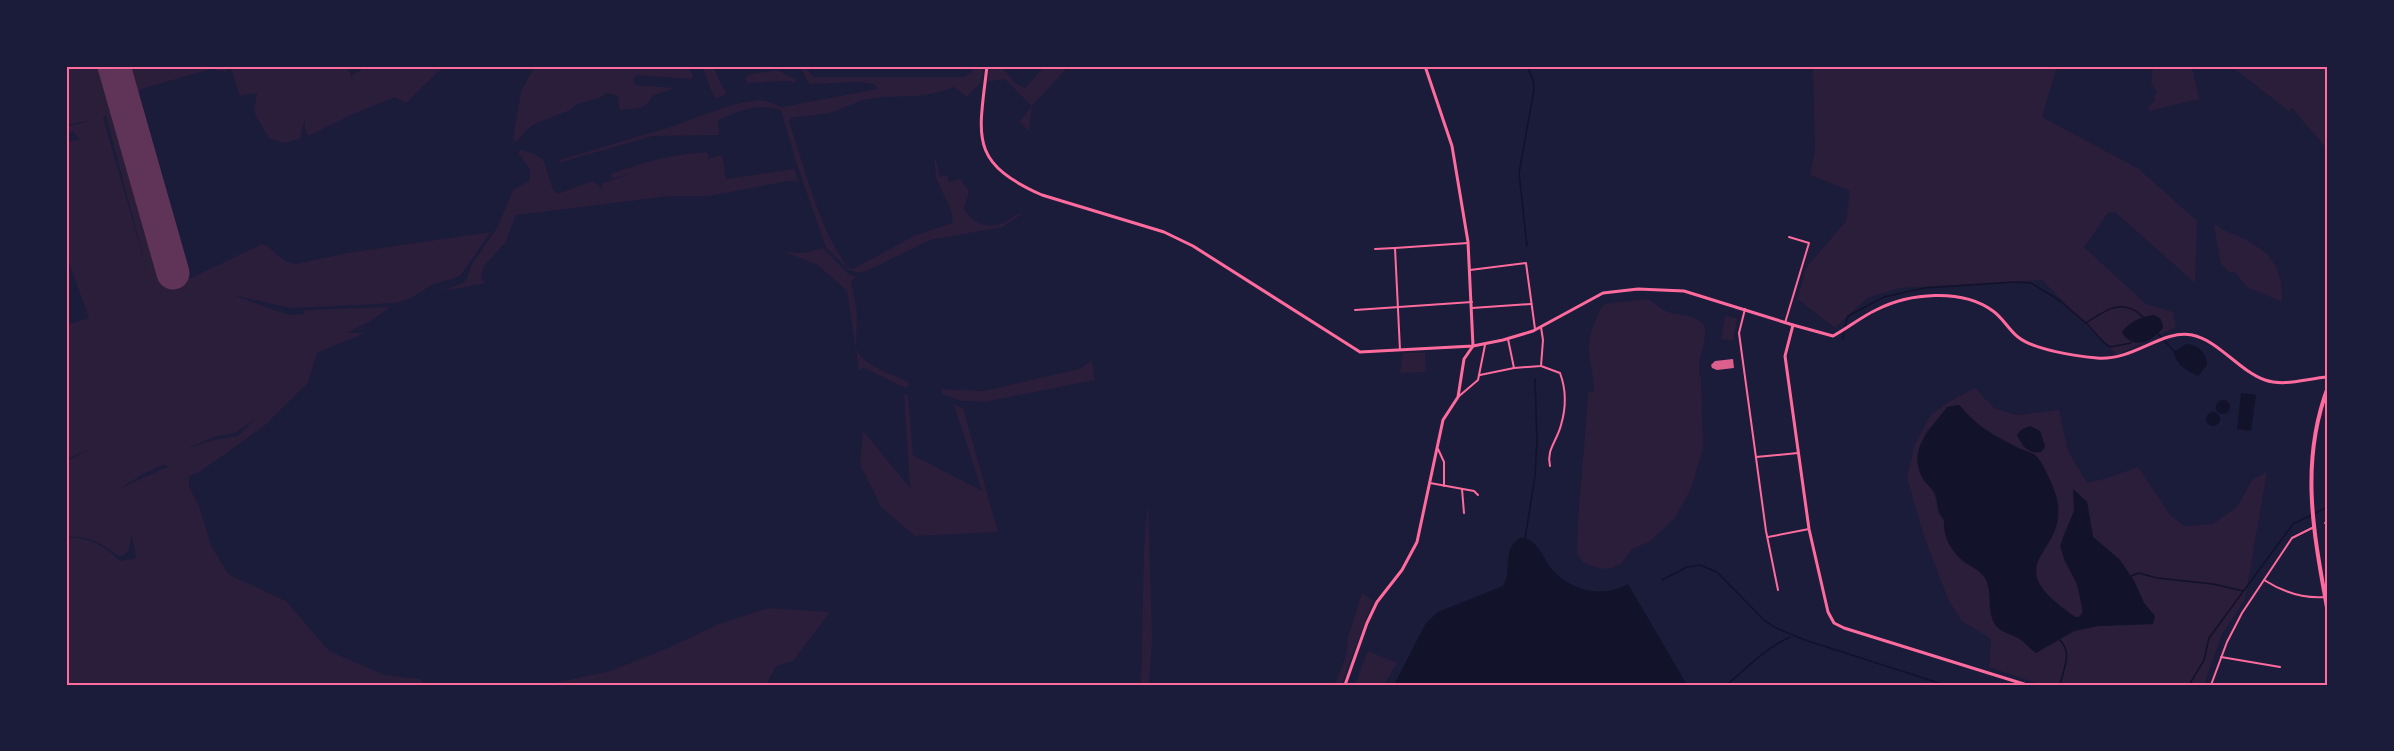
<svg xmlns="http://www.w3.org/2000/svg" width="2394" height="751" font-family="Figtree,sans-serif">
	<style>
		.green { fill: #2a1e3b; fill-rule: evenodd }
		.water { fill: #12122b }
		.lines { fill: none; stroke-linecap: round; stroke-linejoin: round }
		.stream { stroke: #12122b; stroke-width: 1.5 }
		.runway { stroke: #603358; stroke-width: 33 }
		.building { fill: #dd5f8e }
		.minor { stroke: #ff6b9d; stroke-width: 2 }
		.tertiary { stroke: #ff6b9d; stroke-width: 3 }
		.secondary { stroke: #ff6b9d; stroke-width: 4 }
		.neatline { fill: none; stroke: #ff6b9d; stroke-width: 2 }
	</style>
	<rect width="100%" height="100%" fill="#1b1b3a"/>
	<g class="green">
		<path d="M66,66H103L166,283L170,288L262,244C274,248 281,263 296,264L347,253L491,232L460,276L432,285L411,298L396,303L291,308L233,295L288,315L304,314L305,310L390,307L374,319L347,333H365L317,353L308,383L264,426L201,471L189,476V487L199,506L211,545L228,574L286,601L329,651L384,675L420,679L427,685H66V538C89,536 104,546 120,561L136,558L132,536C129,544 131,555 119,556C100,543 89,535 66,537V462L86,451L66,459V325L89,318L66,254V142L80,140L73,131L66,133V127L95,119L66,125ZM106,116L147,271L103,117ZM255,419L238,436L214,440L186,449L214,437L237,432ZM163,465L169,466L121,488L143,474Z"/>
		<path d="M125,66H225L227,72L211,69L141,89L137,94L139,112Z"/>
		<path d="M230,66H347L353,81L352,75L368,66H444L406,103L395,97L351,115L308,136L305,130V119L300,139L283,143L269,138L254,112L257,93L240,96Z"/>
		<path d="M535,66H688L693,76L691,79L637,75L633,79L635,85L675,88L652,96C645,112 637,107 622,110L619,107L618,96L607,93L599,98L577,104L570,110L532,125L516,142L513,139L521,92Z"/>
		<path d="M702,66H713L721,84L727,93L716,99L711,90Z"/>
		<path d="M800,66H804L814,77H964L972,72L973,66H984L981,82L967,97L954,87L936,93L917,96L881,97L863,100L830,113L791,118L789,122C806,170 818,225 847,267L853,269L916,235L953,223L951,210L936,178L934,153L940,177L947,175L949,182L960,179L969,191L964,209C972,224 989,230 1005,222C1012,219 1014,214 1022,214L1003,227L930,240L869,270L860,273L849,270L826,248L795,159L781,110C758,103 739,111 718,120L719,135L653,136L562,162L556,161L673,126L731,105L758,100L766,101L782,107L878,89L874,84L861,82L809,84Z"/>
		<path d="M989,66H1001L1015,83L1025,88L1045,66H1069L1032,106L1029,131L1019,122L1032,106L1005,79L987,82Z"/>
		<path d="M1813,66H2057L2042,117L2139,169L2197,221L2195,283L2115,212L2108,213L2084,247L2146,304L2173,312L2176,327L2117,355L2042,280L1899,288L1867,298L1835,328L1798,299L1806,268L1846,221L1850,191L1810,175L1815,151Z"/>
		<path d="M2153,66H2192L2199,99L2149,111L2148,107L2155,101L2154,97L2157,92L2151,83Z"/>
		<path d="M2231,66H2328V150L2293,109L2291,108L2290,112Z"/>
		<path d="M777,70L795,79V83L788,81L747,83L746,77L751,74Z"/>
		<path d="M521,150L532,153L543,159L553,190L558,194L592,181L599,185L603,191L601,184L635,172L612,179L611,174C643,162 673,154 707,152L709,156L707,159L722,155L726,179L794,169L798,181H789L709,196H670L516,215L505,243L483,267L481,280L486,283L440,292L461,284L467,279L472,264L498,226L513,190L530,180V169L518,153Z"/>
		<path d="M2216,225C2225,232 2235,234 2246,240C2274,254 2283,272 2282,302L2247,287L2235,272H2230L2221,264L2214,226Z"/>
		<path d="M823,248L847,273L856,277L851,281L857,311L856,348C861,365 892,374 907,381L909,385L906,388L864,368L859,370L847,291L818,265L785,252L803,253Z"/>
		<path d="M1648,299C1654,302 1658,307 1664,310C1678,318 1691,311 1704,325C1709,345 1694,359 1701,379L1703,448L1690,491L1674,519L1649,542L1632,549L1622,563L1612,568L1603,569L1591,566L1583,562L1577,553C1578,500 1585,447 1588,393L1594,391C1594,375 1589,363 1589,348C1588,338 1597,312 1605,304Z"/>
		<path d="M1725,316L1737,318L1733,341L1721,339Z"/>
		<path d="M1403,353H1425L1426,372L1400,373Z"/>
		<path d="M1091,357L1095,380L984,402L961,401L942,394L941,389L984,391L1079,369L1090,362Z"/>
		<path d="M1975,388L1994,408L2016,415L2059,410L2068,451L2087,483L2107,478L2138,467L2170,515L2184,526L2213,524L2237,507L2252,480L2267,472L2245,599L2222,634L2204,685H2042L1989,667L1991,639L1962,621L1948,599L1925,539L1907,478L1915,444L1930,416L1947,403ZM1959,405L1983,430L2023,450L2057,496L2058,513L2054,533L2036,565L2037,581L2046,594L2075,617H2079L2083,612L2082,599L2071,570L2062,538L2074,511V490L2087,502L2093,537L2120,560L2134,581L2144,603L2154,616L2153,624L2096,626L2073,631L2036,652C2029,648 2025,641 2018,637C2013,634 2005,633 2001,630C1983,617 1994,593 1985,578C1979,568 1971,567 1963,560C1950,550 1943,536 1944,520L1938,512L1935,495L1918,455L1926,431L1936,423L1947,407ZM2030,426L2040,431L2045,446L2044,450L2035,453L2023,447L2017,435L2022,430Z"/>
		<path d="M904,394L908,395L913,455L982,491L954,405L963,408L998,532L915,536L881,507L860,464L863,431L910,488Z"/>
		<path d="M1148,500L1152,638L1149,685H1141L1144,549Z"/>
		<path d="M1362,593L1373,601L1343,680L1341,685H1335L1346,656L1348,638Z"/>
		<path d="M769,608L830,612L793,661L776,666L766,685H545L610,671L668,648L719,624Z"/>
		<path d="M1368,651L1397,663L1384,685H1355Z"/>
	</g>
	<g class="water">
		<path d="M2153,315C2161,317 2162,320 2163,328C2152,342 2132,351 2122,332C2129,322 2141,317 2153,315Z"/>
		<path d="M2189,344C2200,347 2206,353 2207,365L2198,376C2187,370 2176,366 2174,352L2184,345Z"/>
		<path d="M2241,393L2256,395L2251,431L2237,429Z"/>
		<circle cx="2223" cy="407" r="7"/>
		<path d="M1959,405C1977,426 1990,433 2014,446C2021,450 2029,451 2035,455C2042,460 2054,487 2056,496C2073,556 1990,558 2075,617H2079L2083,612L2077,584L2064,559L2060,546L2074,511L2073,489L2087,502L2093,537L2120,560L2134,581L2144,603L2155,616L2153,624L2099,626L2074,631L2036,653C2029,648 2025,642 2018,638C2011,634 2003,633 1997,627C1985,612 1994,593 1985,578C1979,569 1971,567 1963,561C1950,550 1943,536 1944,520C1936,510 1939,504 1935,494C1932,488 1926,484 1923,479C1906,449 1932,428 1947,407Z"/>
		<circle cx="2213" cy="419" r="7"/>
		<path d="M2030,426L2040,431L2045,446L2041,452C2028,454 2023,446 2017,435L2021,430Z"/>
		<path d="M1520,538C1538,538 1542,558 1552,569C1571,592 1603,598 1628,584L1687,685H1394L1426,623L1438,612L1503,586C1513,570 1501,550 1520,538Z"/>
	</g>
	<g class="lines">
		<g class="stream">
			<path d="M1527,246L1519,173L1534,90L1533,80L1527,66"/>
			<path d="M2087,324C2095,331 2100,341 2110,347L2131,343"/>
			<path d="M1845,327L1848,316L1884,297L1924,288L2014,282L2031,283L2059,300L2086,323C2105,310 2124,297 2143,317"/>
			<path d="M2158,334L2175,352"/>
			<path d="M1843,339L1844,331"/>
			<path d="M1525,539L1535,476L1537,440L1535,379"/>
			<path d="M2131,576L2139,573L2157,578L2213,584L2243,591"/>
			<path d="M1662,580L1687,567L1700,565L1717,572L1765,621L1776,628L1805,640L1945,685"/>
			<path d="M2057,637C2074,652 2064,666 2060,685"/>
			<path d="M1727,685C1747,667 1766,648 1790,637"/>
			<path d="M2189,685L2204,660L2209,638L2293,524L2328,507"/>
		</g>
		<path class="runway" d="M114,66L173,273"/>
	</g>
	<path class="building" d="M1733,359L1734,368L1717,370L1712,368L1711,365L1715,361Z"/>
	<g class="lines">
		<g class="minor">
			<path d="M1375,249L1395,248"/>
			<path d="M1470,270L1526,263L1535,329"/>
			<path d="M1472,308L1531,304"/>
			<path d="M1745,309L1739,333L1766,531L1778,590"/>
			<path d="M1355,310L1472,302"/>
			<path d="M1785,323L1809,243L1789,237"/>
			<path d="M1400,350L1395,248L1468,243"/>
			<path d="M1541,366L1560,373C1566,389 1566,408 1561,425C1557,441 1546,450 1550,466"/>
			<path d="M1514,368L1541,366L1543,340L1541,327"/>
			<path d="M1480,375L1514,368L1508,339"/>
			<path d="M1458,397L1478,380L1485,345"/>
			<path d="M1438,449L1444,462V486"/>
			<path d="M1756,457L1798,453"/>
			<path d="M1430,483L1474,491L1478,495"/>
			<path d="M1462,489L1464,513"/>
			<path d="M2325,523L2328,521"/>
			<path d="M1768,537L1809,529"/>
			<path d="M2264,580C2283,592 2302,599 2325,597"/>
			<path d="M2221,657L2280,667"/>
			<path d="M2211,685L2227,642L2242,613L2292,538L2314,527"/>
		</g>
		<g class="tertiary">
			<path d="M987,66C979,137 968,162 1042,195L1164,232L1193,246L1360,352L1473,346L1503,340L1533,331L1603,293L1638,289L1684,291L1793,325L1833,336C1848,328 1861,317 1876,310C1909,293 1962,288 1993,311C2003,318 2009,330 2018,337C2034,350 2076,356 2097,358C2134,361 2162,329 2192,335C2218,340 2239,371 2265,380C2285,387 2308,378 2328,377"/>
			<path d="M1793,325L1785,356L1809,529L1828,612L1834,623L1844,628L2027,685"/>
			<path d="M1345,685L1367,623L1377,602L1402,570L1417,542L1443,420L1458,397L1464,359L1473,346L1468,242L1452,146L1425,66"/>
		</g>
		<path class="secondary" d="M2328,387C2299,464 2314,535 2328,613"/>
	</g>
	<rect width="2394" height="751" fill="none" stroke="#1b1b3a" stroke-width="135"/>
	<rect x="68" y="68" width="2258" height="616" class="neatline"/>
</svg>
